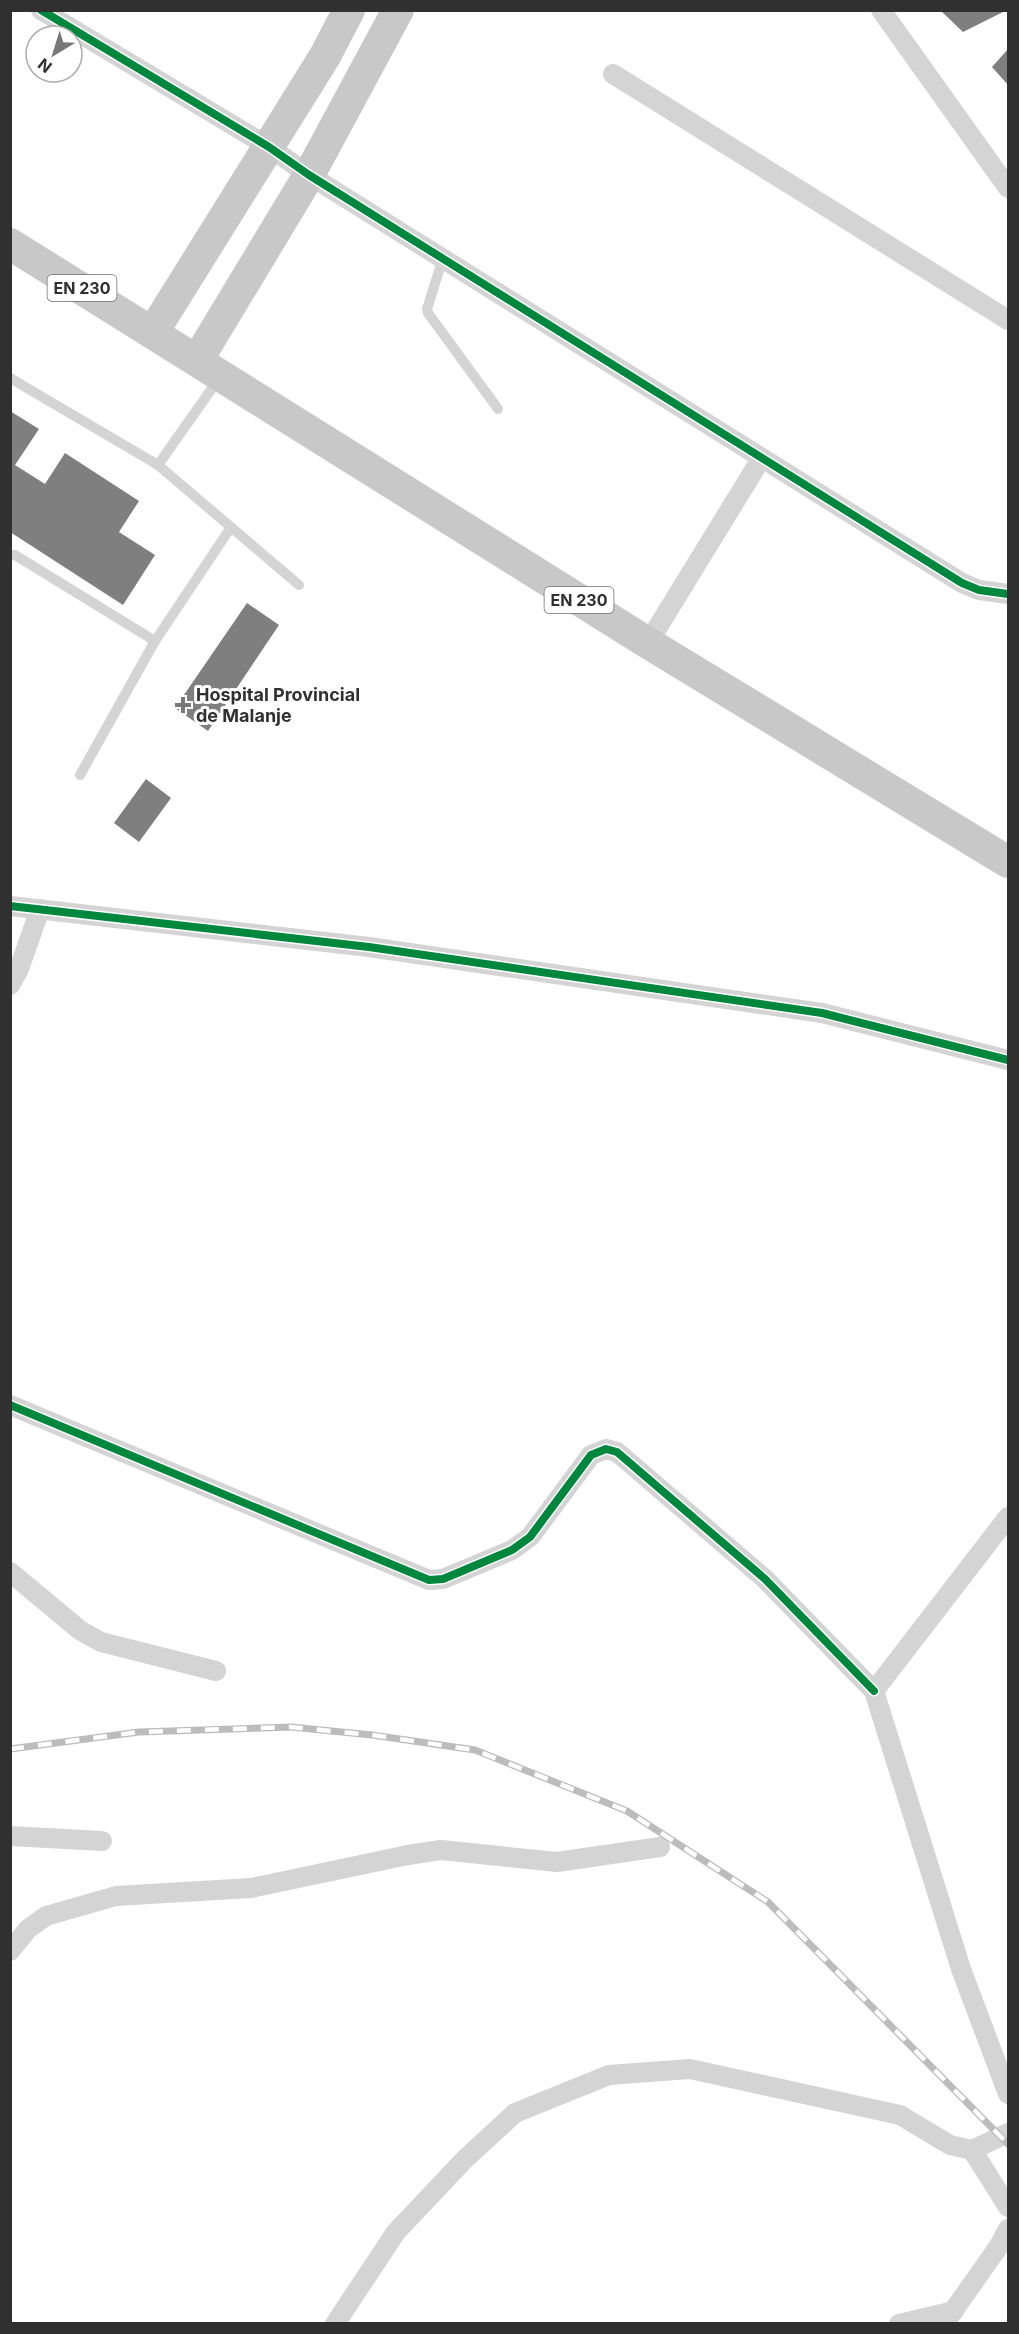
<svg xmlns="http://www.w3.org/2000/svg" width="1019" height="2334" font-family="Inter,sans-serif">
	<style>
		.building { fill: #7f7f7f }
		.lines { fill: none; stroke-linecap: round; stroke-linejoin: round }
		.service { stroke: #d4d4d4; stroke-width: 10 }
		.minor { stroke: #d4d4d4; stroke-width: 20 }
		.primary { stroke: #c8c8c8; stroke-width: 32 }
		.rail-casing { stroke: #bcbcbc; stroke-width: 7 }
		.rail { stroke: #fff; stroke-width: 4.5; stroke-dasharray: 14; stroke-linecap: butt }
		.cycleway-casing { stroke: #fff; stroke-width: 11 }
		.cycleway { stroke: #00873e; stroke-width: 8 }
		.poi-dot { fill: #787878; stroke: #fff; stroke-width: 2 }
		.labels { text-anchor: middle; stroke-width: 6; stroke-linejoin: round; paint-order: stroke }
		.shield { fill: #fff; stroke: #6e6e6e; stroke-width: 1.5 }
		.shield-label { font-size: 16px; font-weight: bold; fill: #303030 }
		.poi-label { font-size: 18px; font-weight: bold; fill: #303030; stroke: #fff; text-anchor: start }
	</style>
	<rect width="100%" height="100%" fill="#fff"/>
	<g class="building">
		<path d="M940,10H1007L963,32Z"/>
		<path d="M1008,49V85L992,67Z"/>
		<path d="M10,411L39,429L15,465L45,484L65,453L139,501L119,532L155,555L123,605L10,532Z"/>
		<path d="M247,603L279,625L208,731L175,708Z"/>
		<path d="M146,779L171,798L139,842L114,823Z"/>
	</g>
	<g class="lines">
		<g class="service">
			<path d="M443,258L427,309L428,313L498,409"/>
			<path d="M10,378L158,465L299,585"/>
			<path d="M158,465L220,377"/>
			<path d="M10,555H15L155,641"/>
			<path d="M80,775L155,641L231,527"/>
		</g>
		<g class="minor">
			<path d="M41,10L269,147L309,175L962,583L979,590L1008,594"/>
			<path d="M881,10L1008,188"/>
			<path d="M613,74L1008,320"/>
			<path d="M648,643L761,459"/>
			<path d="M10,906L369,947L822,1013L1008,1060"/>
			<path d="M10,985L19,969L40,909"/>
			<path d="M10,1405L429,1580L443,1579L512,1550L530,1537L591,1455L606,1449L617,1452L765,1579L874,1691"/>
			<path d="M1008,1517L874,1691L961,1969L1008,2094"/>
			<path d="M10,1572L81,1631L101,1642L216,1671"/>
			<path d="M10,1836L102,1841"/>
			<path d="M10,1951L28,1929L46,1916L116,1896L251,1888L408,1855L441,1850L557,1862L660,1847"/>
			<path d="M972,2150L1008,2207"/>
			<path d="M335,2324L396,2232L465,2159L515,2113L609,2075L690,2069L900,2115L950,2145L972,2150L1008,2133"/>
			<path d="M899,2324L954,2311"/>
			<path d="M944,2324L999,2246L1008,2229"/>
		</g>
		<g class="primary">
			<path d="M10,244L648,643L1008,862"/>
			<path d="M153,332L325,56L349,10"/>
			<path d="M198,359L309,175L398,10"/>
		</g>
		<g class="rail-casing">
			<path id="rail" d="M10,1749L139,1732L291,1727L372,1735L475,1750L627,1811L768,1902L1008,2144"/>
		</g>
		<use href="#rail" class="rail"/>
		<g class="cycleway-casing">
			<g id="cycleway">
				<path d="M41,10L269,147L309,175L962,583L979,590L1008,594"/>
				<path d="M10,906L369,947L822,1013L1008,1060"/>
				<path d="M10,1405L429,1580L443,1579L512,1550L530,1537L591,1455L606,1449L617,1452L765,1579L874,1691"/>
			</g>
		</g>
		<use href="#cycleway" class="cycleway"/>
	</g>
	<path class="poi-dot" d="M180 696h6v6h6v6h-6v6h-6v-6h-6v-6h6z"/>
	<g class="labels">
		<g class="shield">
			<rect x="47.5" y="275" width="69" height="26" rx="4.5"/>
			<rect x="544.5" y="587" width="69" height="26" rx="4.5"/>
		</g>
		<g class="shield-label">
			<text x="82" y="294">EN 230</text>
			<text x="579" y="606">EN 230</text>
		</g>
		<g class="poi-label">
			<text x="196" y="701">Hospital Provincial<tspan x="196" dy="21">de Malanje</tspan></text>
		</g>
	</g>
	<rect width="1019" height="2334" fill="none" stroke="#303030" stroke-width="24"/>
	<g transform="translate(54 54) rotate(218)"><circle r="28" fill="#ffffff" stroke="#acacac" stroke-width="1.5"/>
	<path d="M0-4.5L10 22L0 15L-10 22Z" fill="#787878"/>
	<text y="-9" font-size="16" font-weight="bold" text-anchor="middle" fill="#303030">N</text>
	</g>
</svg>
